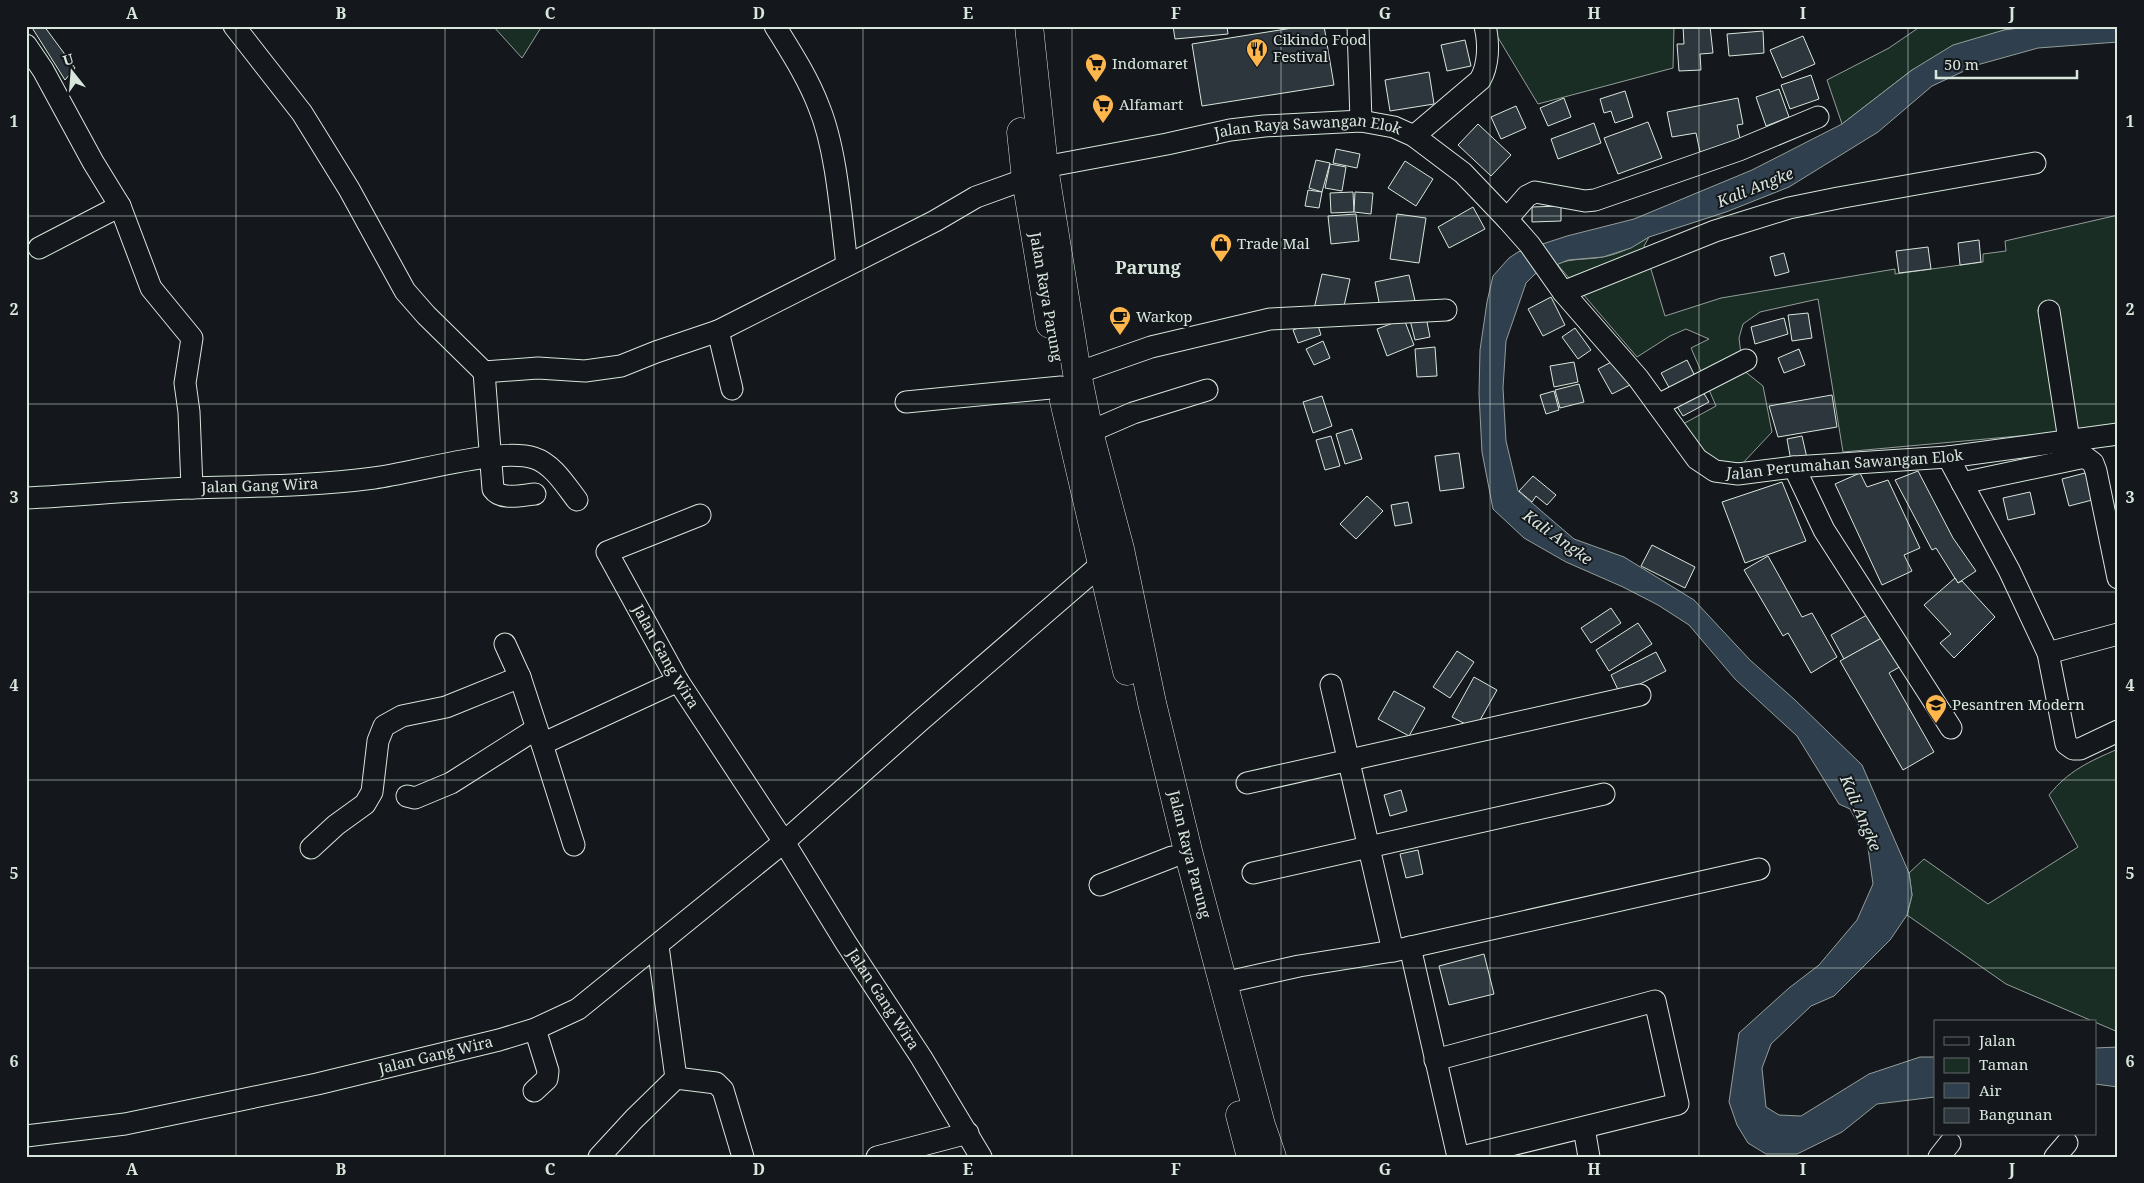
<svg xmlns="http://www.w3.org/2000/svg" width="2144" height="1183" font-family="'Noto Serif',serif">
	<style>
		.green { fill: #1a2d24; stroke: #939e99 }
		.water { fill: #2f3f4d; stroke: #939e99 }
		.building { fill: #2c363c; stroke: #d8e6dc }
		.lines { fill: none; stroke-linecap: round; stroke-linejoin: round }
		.minor-casing { stroke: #d8e6dc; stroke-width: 23 }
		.highway-casing { stroke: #d8e6dc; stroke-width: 29 }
		.minor { stroke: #14181c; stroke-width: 21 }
		.highway { stroke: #14181c; stroke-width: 28 }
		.grid { fill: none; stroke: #d8e6dc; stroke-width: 1; stroke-opacity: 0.55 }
		.labels { text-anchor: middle; stroke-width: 4; stroke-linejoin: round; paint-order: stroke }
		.poi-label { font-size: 15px; fill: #d8e6dc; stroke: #14181c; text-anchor: start }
		.street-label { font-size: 15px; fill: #d8e6dc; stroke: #14181c }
		.water-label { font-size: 16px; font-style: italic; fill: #d8e6dc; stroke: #14181c }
		.quarter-label { font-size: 18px; font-weight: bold; fill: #d8e6dc; stroke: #14181c }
		.neatline { fill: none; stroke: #d8e6dc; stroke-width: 2 }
		.grid-label { font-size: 16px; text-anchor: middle; font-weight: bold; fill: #d8e6dc }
	</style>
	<rect width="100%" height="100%" fill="#14181c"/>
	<g class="green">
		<path d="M493,26H542L522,58Z"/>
		<path d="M1493,26H1674L1673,68L1538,104L1497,36Z"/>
		<path d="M1921,26H2035L2004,30L1912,70L1842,124L1827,80L1889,48Z"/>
		<path d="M2118,215V427L1843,452L1818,299L1760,312L1743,324L1739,338L1743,370L1763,386L1772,432L1742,464H1712L1683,424L1716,406L1691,348L1709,339L1686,329L1670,336L1637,357L1557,264C1572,258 1587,260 1603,257C1619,254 1635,246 1649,237L1644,246L1665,316L1721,298L1895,269V274L1983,262V254L2006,251L2005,241Z"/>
		<path d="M2118,749V1032L2006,984L1907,915L1912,895L1909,873L1924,859L1988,904L2078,847L2049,795C2068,771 2090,761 2118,749Z"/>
	</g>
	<g class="water">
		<path d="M2035,26H2118V42L2038,48L1977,65L1932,86L1878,132L1789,187L1726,212L1649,237L1631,248L1603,257L1568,260L1535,274L1526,283L1506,341L1503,388L1506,441L1518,491L1574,539L1624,557L1694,600L1750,660L1795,700L1862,765L1909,873L1912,895L1907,915L1890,940L1834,996L1811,1006L1771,1044L1762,1068L1766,1107L1779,1115L1801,1116L1869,1074L1920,1057H1935V1097L1877,1104L1842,1132L1797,1154H1766L1748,1143L1737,1125L1729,1102L1739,1033L1789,988L1819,965L1857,920L1873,884L1867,841L1850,809L1839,804L1797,736L1735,679L1689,625L1658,605L1623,587L1566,562L1524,538L1493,509L1482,452L1479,394L1480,350L1487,302L1493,276L1509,258L1518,252L1567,236L1634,219L1752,170L1842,124L1912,70L1953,45L2004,30Z"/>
		<path d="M2118,1047V1087L2095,1084V1048Z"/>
	</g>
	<g class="building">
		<path d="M31,26H44L75,68L65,80Z"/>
		<path d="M1173,26H1227L1228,34L1175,39Z"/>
		<path d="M1305,26H1324L1334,85L1202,106L1192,44Z"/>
		<path d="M1683,26H1710L1713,53L1700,54L1701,70L1679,71L1677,44H1684Z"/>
		<path d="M1763,31L1764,53L1729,56L1727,34Z"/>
		<path d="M1803,36L1815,64L1782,78L1770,50Z"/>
		<path d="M1465,40L1471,66L1447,71L1441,45Z"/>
		<path d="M1429,72L1434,104L1390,111L1385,80Z"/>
		<path d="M1811,75L1819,99L1790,109L1781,85Z"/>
		<path d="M1779,89L1789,117L1766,126L1756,97Z"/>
		<path d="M1625,91L1633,117L1615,123L1611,111L1604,113L1600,99Z"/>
		<path d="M1564,98L1571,117L1548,126L1540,108Z"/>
		<path d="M1738,98L1743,124L1737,125L1741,143L1700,152L1696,133L1672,137L1667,112Z"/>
		<path d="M1516,106L1526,128L1501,139L1491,117Z"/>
		<path d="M1648,122L1662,158L1618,174L1604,138Z"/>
		<path d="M1594,123L1601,143L1558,159L1551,139Z"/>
		<path d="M1478,124L1511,155L1491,176L1458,145Z"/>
		<path d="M1336,149L1360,154L1357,168L1333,163Z"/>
		<path d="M1316,160L1330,163L1322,192L1309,188Z"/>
		<path d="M1405,161L1433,179L1416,206L1388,188Z"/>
		<path d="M1330,164L1346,167L1342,191L1325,188Z"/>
		<path d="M1308,190L1322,192L1319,208L1305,206Z"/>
		<path d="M1353,192L1354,212L1331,213L1330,193Z"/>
		<path d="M1355,192L1373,193L1371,214L1354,212Z"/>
		<path d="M1561,206V221L1532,222V207Z"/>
		<path d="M1473,207L1485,229L1449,248L1438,227Z"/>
		<path d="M1356,214L1359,241L1331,244L1328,216Z"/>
		<path d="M1397,214L1426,218L1419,263L1390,259Z"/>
		<path d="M1979,240L1981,262L1960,265L1958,243Z"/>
		<path d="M1928,247L1931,269L1899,273L1896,251Z"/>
		<path d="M1784,253L1789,272L1775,276L1770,257Z"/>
		<path d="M1322,274L1350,279L1342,315L1314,309Z"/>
		<path d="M1409,275L1416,305L1381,312L1375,282Z"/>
		<path d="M1551,297L1565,325L1543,336L1528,309Z"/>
		<path d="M1808,313L1812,338L1792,341L1788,315Z"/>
		<path d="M1426,317L1430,337L1415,340L1410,320Z"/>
		<path d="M1784,318L1788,334L1755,344L1751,327Z"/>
		<path d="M1404,319L1414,345L1387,356L1377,329Z"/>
		<path d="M1317,322L1321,335L1298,343L1293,330Z"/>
		<path d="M1575,328L1591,350L1578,359L1562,337Z"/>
		<path d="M1323,341L1330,358L1314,365L1306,349Z"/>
		<path d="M1435,347L1437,376L1417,377L1415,349Z"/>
		<path d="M1799,349L1805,365L1784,373L1778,358Z"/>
		<path d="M1619,358L1632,384L1612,394L1598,369Z"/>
		<path d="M1687,360L1696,378L1671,391L1661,373Z"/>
		<path d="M1574,362L1578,382L1554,387L1550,366Z"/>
		<path d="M1579,384L1584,402L1560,408L1555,390Z"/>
		<path d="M1699,385L1709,402L1683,416L1673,400Z"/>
		<path d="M1554,391L1559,410L1546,414L1540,395Z"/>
		<path d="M1832,395L1837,427L1778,437L1769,406Z"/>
		<path d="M1322,396L1332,426L1313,433L1303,402Z"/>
		<path d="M1352,429L1362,459L1345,464L1336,434Z"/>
		<path d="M1331,436L1340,466L1325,470L1316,440Z"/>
		<path d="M1802,436L1807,458L1791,461L1787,439Z"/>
		<path d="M1459,453L1464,488L1440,491L1435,456Z"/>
		<path d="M1918,471L1953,538L1976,571L1958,583L1936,548L1932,550L1895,480Z"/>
		<path d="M2089,472L2096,499L2069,506L2062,479Z"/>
		<path d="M1860,473L1867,487L1888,480L1920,548L1904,555L1912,571L1882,585L1835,484Z"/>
		<path d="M1533,476L1556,495L1547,505L1536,496L1532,502L1519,491Z"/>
		<path d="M1782,482L1806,541L1745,563L1722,502Z"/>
		<path d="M2030,492L2035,514L2008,520L2003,498Z"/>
		<path d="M1367,496L1383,511L1356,539L1340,524Z"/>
		<path d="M1408,502L1412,523L1395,526L1391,505Z"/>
		<path d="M1652,545L1695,567L1685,588L1641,566Z"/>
		<path d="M1768,556L1802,617L1812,613L1837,657L1811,673L1788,633L1783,636L1744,570Z"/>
		<path d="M1955,578L1958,583L1962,581L1995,617L1954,658L1940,643L1951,634L1924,605Z"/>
		<path d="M1611,608L1621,623L1591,643L1581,628Z"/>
		<path d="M1874,611L1887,635L1844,659L1831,635Z"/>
		<path d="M1638,623L1652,644L1609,671L1596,650Z"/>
		<path d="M1887,635L1903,665L1889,673L1934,752L1903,770L1840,661Z"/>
		<path d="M1457,651L1474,662L1450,698L1433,687Z"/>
		<path d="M1656,652L1666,671L1620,694L1611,675Z"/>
		<path d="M1474,677L1497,690L1475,729L1452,717Z"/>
		<path d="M1394,691L1425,708L1409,736L1378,719Z"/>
		<path d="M1401,790L1407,811L1390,816L1384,795Z"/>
		<path d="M1418,850L1423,874L1406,878L1400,854Z"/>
		<path d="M1484,954L1494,994L1449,1005L1439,966Z"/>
	</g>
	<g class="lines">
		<g class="minor-casing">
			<g id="minor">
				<path d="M234,26L302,113L349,189L405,291L426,315L484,372L538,368L585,371L621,366L656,352L718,331L935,221L976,197L1026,179"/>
				<path d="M775,26C791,52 808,78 819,107C837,151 841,217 847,265"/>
				<path d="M1358,26L1361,121"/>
				<path d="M26,45L43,70L93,162L120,206L151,288L192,338L185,383L189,412L192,488"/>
				<path d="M1414,136L1480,80C1489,65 1489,43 1485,26"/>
				<path id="s1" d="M1044,167L1167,144L1230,130L1264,126L1361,121L1394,127L1414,136L1463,173L1507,219L1530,245L1563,292L1638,378L1697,459L1715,471L1738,474L1794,467L1948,457L2118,434"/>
				<path d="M1507,219L1527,196L1535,192L1585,201L1595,200L1739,150L1818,117"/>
				<path d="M39,248L120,206"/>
				<path d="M1563,292L1715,231L1789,208L1838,198L2035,163"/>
				<path d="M2049,311L2069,440"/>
				<path d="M718,331L732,389"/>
				<path d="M484,372L493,489C501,501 523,495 535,494"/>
				<path d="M1077,373L1151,347L1270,319L1446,310"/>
				<path d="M906,402L1061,387"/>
				<path d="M1658,405L1746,360"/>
				<path d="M1089,432L1133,413L1207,390"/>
				<path d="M1948,457L2009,570L2048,653L2066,744L2073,749H2080L2118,731"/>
				<path d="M1794,467L1824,530L1951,728"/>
				<path d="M1962,483L2085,457L2093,463L2096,471L2118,578"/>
				<path id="s2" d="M26,498C82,495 137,490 192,488C253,486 314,486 374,478C414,473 499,447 534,458C553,464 566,486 577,500"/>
				<path id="s3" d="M700,515L607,552L678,681L784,842L846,943L921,1057L981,1157"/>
				<path d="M505,644L520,677L542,744L678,681"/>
				<path d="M2048,653L2118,634"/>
				<path d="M1331,685L1393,951"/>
				<path d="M542,744L574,845"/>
				<path d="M1247,783L1640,695"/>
				<path d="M407,796L415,798L451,783L536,729"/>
				<path d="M311,848L336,825L365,804L372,792L378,741L384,726L402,716L446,707L520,677"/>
				<path d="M1253,873L1604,794"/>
				<path d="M1100,885L1172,857"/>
				<path d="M658,946L676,1078"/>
				<path d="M1410,947L1458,1157"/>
				<path d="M1223,983L1299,966L1393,951L1759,869"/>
				<path d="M1435,1060L1655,1001L1678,1104L1462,1157"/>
				<path d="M676,1078L716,1083L723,1090L743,1157"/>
				<path d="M534,1091L547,1079L548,1071L535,1029"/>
				<path d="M1584,1128L1589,1157"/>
				<path id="s4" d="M26,1136L125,1124L317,1084L499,1040L535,1029L578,1009L784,842L920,721L1112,555"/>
				<path d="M599,1157L634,1119L676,1078"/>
				<path d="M877,1157L968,1133"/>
				<path d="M1939,1157L1950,1143"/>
				<path d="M2055,1157L2067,1143"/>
			</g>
		</g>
		<g class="highway-casing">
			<g id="highway">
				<path id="s5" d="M1029,26L1044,167L1077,373L1089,432L1120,549L1152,703L1189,855L1261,1125L1272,1157"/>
				<path d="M1021,132L1026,179L1050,324"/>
				<path d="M1064,401L1127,671"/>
				<path d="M1240,1115L1251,1157"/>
			</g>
		</g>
		<use href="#minor" class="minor"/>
		<use href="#highway" class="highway"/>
	</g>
	<path class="grid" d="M236,26V1157M445,26V1157M654,26V1157M863,26V1157M1072,26V1157M1281,26V1157M1490,26V1157M1699,26V1157M1908,26V1157M26,216H2118M26,404H2118M26,592H2118M26,780H2118M26,968H2118"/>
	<defs>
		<g id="restaurant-pin" transform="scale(1.125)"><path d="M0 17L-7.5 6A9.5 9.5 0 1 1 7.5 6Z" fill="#ffb74d" stroke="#14181c"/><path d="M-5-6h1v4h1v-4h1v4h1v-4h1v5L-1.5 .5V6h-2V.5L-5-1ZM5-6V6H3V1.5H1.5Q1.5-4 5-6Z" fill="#111"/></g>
		<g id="supermarket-pin" transform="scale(1.125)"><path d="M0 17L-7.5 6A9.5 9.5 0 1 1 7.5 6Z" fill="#ffb74d" stroke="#14181c"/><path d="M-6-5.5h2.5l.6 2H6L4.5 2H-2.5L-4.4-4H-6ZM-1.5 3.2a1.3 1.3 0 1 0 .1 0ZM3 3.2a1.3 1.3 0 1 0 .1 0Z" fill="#111"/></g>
		<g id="shop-pin" transform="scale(1.125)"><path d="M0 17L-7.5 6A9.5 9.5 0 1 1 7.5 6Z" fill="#ffb74d" stroke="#14181c"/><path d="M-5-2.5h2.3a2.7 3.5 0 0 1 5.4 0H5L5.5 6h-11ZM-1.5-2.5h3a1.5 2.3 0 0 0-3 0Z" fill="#111"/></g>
		<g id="cafe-pin" transform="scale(1.125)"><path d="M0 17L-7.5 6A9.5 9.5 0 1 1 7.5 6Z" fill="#ffb74d" stroke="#14181c"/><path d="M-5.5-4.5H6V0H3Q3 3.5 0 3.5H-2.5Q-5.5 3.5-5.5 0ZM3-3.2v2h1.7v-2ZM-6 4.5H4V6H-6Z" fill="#111"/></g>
		<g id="school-pin" transform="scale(1.125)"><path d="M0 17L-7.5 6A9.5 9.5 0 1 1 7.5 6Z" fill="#ffb74d" stroke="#14181c"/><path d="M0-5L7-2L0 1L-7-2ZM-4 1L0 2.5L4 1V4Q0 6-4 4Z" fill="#111"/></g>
	</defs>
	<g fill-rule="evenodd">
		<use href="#restaurant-pin" x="1257" y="49"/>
		<use href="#supermarket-pin" x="1096" y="64"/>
		<use href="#supermarket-pin" x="1103" y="105"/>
		<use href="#shop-pin" x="1221" y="244"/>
		<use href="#cafe-pin" x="1120" y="317"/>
		<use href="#school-pin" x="1936" y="705"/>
	</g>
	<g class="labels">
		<g class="poi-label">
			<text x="1273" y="45">Cikindo Food<tspan x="1273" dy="17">Festival</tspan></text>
			<text x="1112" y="69">Indomaret</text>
			<text x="1119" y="110">Alfamart</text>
			<text x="1237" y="249">Trade Mal</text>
			<text x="1136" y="322">Warkop</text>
			<text x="1952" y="710">Pesantren Modern</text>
		</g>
		<g class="street-label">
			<text dy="5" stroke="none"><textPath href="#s1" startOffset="268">Jalan Raya Sawangan Elok</textPath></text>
			<text transform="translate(1046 297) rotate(80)" y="5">Jalan Raya Parung</text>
			<text dy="5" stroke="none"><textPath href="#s1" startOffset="960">Jalan Perumahan Sawangan Elok</textPath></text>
			<text dy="5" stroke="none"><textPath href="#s2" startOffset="234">Jalan Gang Wira</textPath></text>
			<text dy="5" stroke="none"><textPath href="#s3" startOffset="220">Jalan Gang Wira</textPath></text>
			<text dy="5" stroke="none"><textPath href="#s5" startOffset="845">Jalan Raya Parung</textPath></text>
			<text dy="5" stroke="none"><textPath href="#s3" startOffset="626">Jalan Gang Wira</textPath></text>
			<text dy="5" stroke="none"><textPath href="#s4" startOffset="418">Jalan Gang Wira</textPath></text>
		</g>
		<g class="water-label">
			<text transform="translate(1755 187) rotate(-22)" y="6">Kali Angke</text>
			<text transform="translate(1558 537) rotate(36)" y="6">Kali Angke</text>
			<text transform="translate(1861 813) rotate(67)" y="6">Kali Angke</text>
		</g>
		<g class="quarter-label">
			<text x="1148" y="274">Parung</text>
		</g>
	</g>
	<rect width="2144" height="1183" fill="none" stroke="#14181c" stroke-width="55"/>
	<rect x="1934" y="1020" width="162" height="115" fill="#14181c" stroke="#626a69"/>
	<rect x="1944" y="1037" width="25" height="8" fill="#14181c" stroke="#626a69"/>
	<text x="1979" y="1046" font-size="15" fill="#d8e6dc">Jalan</text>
	<rect x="1944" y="1058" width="25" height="15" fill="#1a2d24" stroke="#626a69"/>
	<text x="1979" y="1070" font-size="15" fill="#d8e6dc">Taman</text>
	<rect x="1944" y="1083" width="25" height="15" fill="#2f3f4d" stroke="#626a69"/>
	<text x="1979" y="1096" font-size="15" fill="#d8e6dc">Air</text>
	<rect x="1944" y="1108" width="25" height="15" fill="#2c363c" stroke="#626a69"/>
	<text x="1979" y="1120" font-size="15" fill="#d8e6dc">Bangunan</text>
	<g transform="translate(72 72) rotate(343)" stroke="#14181c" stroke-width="4" paint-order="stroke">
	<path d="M0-4L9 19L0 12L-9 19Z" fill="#d8e6dc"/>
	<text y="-8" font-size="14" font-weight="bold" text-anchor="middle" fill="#d8e6dc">U</text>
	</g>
	<path d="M1936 70v8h141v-8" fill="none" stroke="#d8e6dc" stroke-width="2.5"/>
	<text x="1944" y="70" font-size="15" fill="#d8e6dc" stroke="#14181c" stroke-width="4" paint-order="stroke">50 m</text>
	<rect x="28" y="28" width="2088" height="1128" class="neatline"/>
	<g class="grid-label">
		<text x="132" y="19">A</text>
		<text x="341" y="19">B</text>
		<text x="550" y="19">C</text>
		<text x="759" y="19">D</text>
		<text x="968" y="19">E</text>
		<text x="1176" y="19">F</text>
		<text x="1385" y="19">G</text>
		<text x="1594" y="19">H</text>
		<text x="1803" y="19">I</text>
		<text x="2012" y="19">J</text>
		<text x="14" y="127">1</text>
		<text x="2130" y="127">1</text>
		<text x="14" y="315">2</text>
		<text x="2130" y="315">2</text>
		<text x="14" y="503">3</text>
		<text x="2130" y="503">3</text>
		<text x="14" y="691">4</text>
		<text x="2130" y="691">4</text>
		<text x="14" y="879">5</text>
		<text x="2130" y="879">5</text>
		<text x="14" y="1067">6</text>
		<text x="2130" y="1067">6</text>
		<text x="132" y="1175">A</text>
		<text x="341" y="1175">B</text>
		<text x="550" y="1175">C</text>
		<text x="759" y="1175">D</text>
		<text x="968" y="1175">E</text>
		<text x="1176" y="1175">F</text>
		<text x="1385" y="1175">G</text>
		<text x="1594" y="1175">H</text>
		<text x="1803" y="1175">I</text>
		<text x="2012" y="1175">J</text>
	</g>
</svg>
